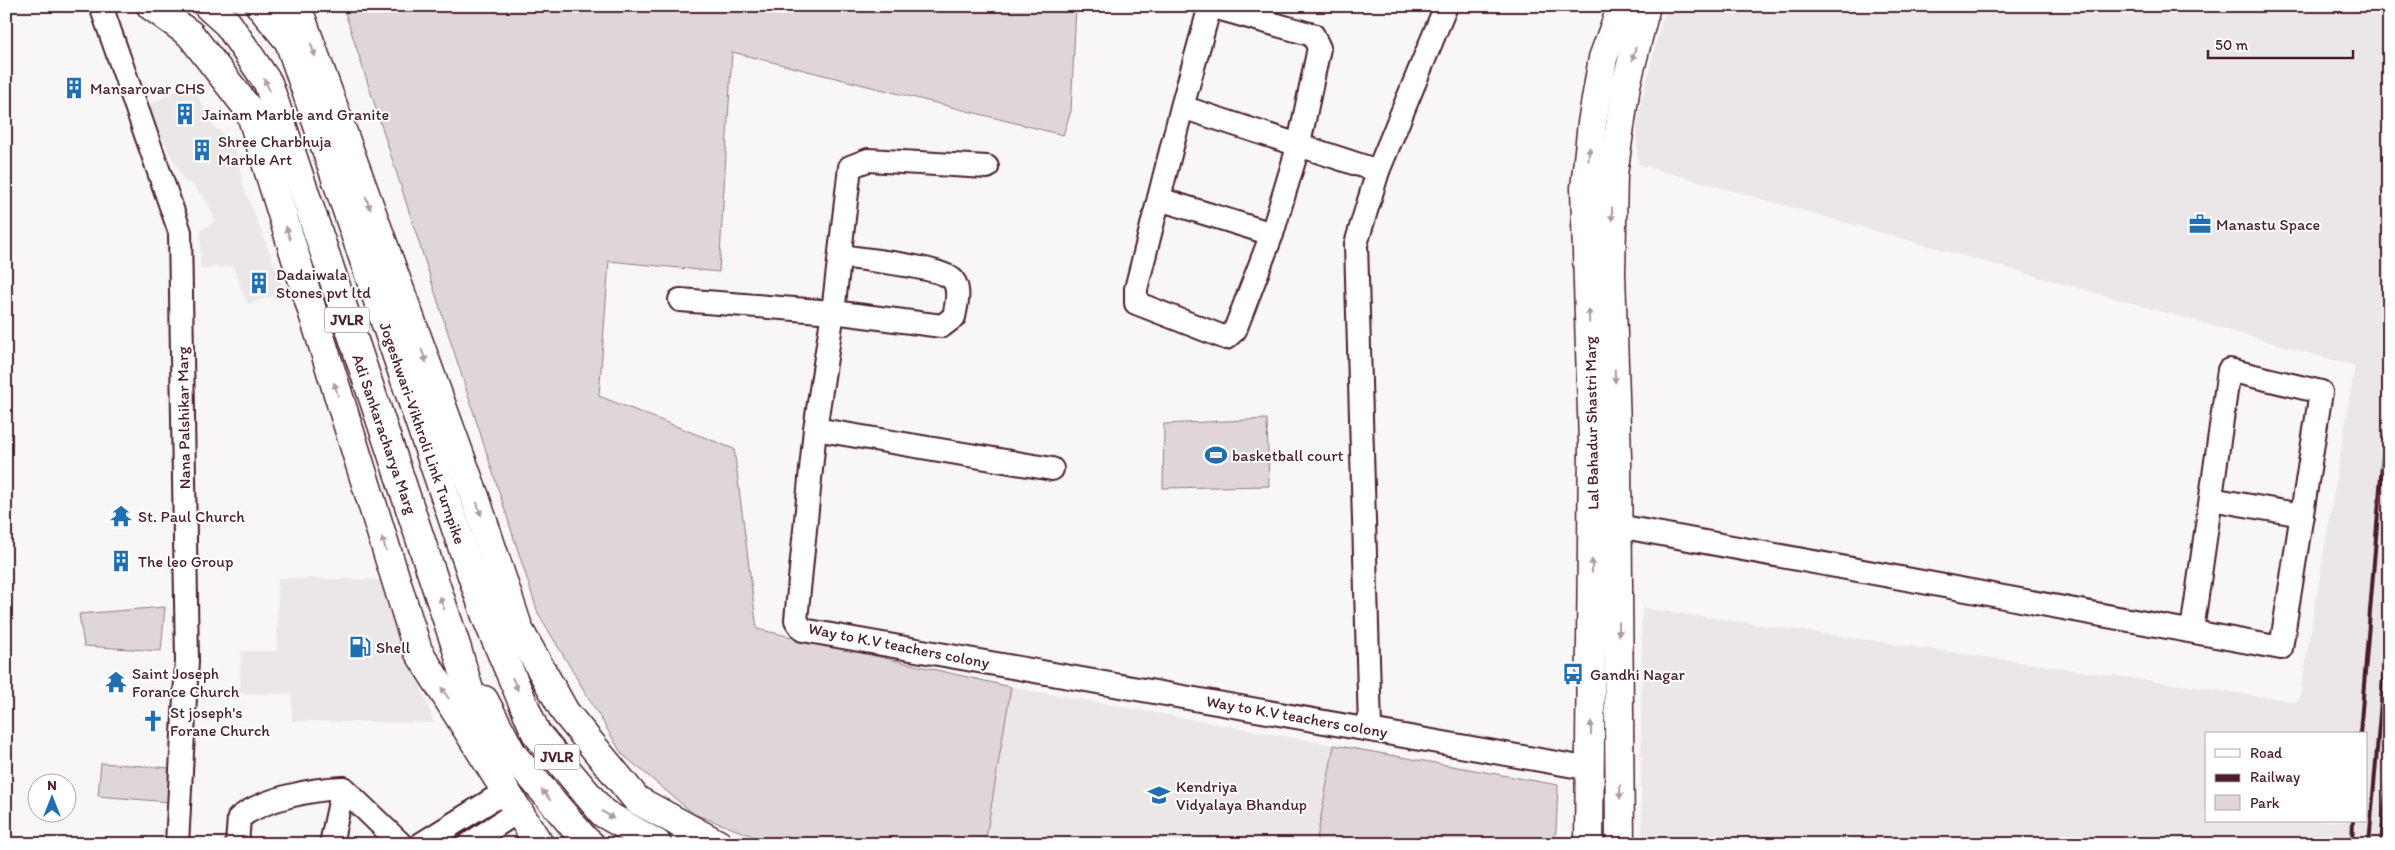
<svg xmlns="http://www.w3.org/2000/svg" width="2395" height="850" font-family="Itim,sans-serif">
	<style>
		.built { fill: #ebe6e8; fill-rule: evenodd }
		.green { fill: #ded6d9; stroke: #947a82 }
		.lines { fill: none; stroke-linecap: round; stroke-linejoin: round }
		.minor-casing { stroke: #4a1f2b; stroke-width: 26 }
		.major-casing { stroke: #4a1f2b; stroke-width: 31 }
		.minor { stroke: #fff; stroke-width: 22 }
		.major { stroke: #fff; stroke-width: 28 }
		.rail { stroke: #4a1f2b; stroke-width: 4 }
		.oneway { fill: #ae9aa0 }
		.labels { text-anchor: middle; stroke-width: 4; stroke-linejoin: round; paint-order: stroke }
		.shield { fill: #fff; stroke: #80626b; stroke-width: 1 }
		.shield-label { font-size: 15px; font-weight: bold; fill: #4a1f2b }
		.poi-label { font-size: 16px; fill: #4a1f2b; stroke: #fff; text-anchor: start }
		.street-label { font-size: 16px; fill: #4a1f2b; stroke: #fff }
	</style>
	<rect width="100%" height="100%" fill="#f8f6f7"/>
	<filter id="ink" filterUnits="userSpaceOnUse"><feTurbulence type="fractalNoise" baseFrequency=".02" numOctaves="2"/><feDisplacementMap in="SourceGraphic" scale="10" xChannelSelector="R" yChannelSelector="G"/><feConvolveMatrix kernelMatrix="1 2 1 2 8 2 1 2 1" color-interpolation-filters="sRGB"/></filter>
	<g filter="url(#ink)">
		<g class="built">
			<path d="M1666,6H2389V844H1643L1641,798L1642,608L2299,702L2355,366L1638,164L1636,122ZM2206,734H2366V821H2206Z"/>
			<path d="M191,84L214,126L235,146L244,188L285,292L247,304L233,266L200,269L201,230L215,221L207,201L192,184L184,181L146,106Z"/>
			<path d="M278,578L381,580L434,723L292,721V694L240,693L241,651H277Z"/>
			<path d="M1011,687L1334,745L1316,844H985Z"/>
		</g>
		<g class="green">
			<path d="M343,6H1076L1071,111L1063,135L732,52L719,272L609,261L599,396L734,449L757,629L1011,687L985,844H774L694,814L622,754L538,613Z"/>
			<path d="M1267,419L1269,486L1163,488L1164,424Z"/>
			<path d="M165,607L161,651L84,646L79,614Z"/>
			<path d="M1334,745L1558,785L1556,831L1552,844H1316Z"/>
			<path d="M101,763L171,768L169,802L98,796Z"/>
		</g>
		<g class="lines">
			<g class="minor-casing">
				<g id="minor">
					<path d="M101,6L180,232L187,661L177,844"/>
					<path d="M1182,107L1136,289V303L1226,338L1235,330L1272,234L1299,144L1319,48L1313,35L1210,6L1182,107L1378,171"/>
					<path d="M987,167L868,160L850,167L833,312L815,429L796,620L803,630L1591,769"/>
					<path d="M1159,199L1272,234"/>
					<path d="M680,300L833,312L942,326L954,317C956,306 961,290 953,280C942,267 860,259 840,256"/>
					<path d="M815,429L1052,469"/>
					<path d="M2211,499L2302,515"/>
					<path d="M1618,526L2281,648L2321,392L2229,370L2192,631"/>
					<path d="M1370,728L1356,244L1378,171L1446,6"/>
					<path d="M237,844L239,818C263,799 312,789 343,788L401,844"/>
					<path d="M331,844L343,788"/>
					<path d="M421,844L506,791"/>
					<path d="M469,844L518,811"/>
				</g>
			</g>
			<g class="major-casing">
				<g id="major">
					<path d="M151,6L190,34L250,111L418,651L539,844"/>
					<path d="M208,6L228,24L268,83L457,649L482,734"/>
					<path d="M260,6L289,41L487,619L536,733L603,813L657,844"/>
					<path d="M292,6L302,20L475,497L519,630L565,712L637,800L718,844"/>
					<path d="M484,700L513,755L586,841L590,844"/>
					<path d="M1589,844L1593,444L1585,188L1592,123L1603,58L1622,6"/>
					<path d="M1620,844L1617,458L1611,273L1613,174L1626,85L1646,6"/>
				</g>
			</g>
			<use href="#minor" class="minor"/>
			<use href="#major" class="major"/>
			<g class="rail">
				<path d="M2360,734L2382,464L2389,402"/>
				<path d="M2352,844L2353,821"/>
				<path d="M2369,844L2389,608"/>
				<path d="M2381,844L2389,757"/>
			</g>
		</g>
		<defs><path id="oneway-solid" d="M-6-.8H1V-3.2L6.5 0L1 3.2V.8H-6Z" transform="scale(1.25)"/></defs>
		<g class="oneway">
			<use href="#oneway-solid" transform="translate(313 50) rotate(70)"/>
			<use href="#oneway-solid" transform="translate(1634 54) rotate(104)"/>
			<use href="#oneway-solid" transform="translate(267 85) rotate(-115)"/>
			<use href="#oneway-solid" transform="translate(1589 154) rotate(-84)"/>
			<use href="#oneway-solid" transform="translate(368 203) rotate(70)"/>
			<use href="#oneway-solid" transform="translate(1612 214) rotate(91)"/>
			<use href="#oneway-solid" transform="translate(288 233) rotate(-107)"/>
			<use href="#oneway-solid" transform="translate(1589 316) rotate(-92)"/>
			<use href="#oneway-solid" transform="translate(424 356) rotate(70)"/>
			<use href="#oneway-solid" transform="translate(1615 376) rotate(88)"/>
			<use href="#oneway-solid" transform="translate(336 389) rotate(-107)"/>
			<use href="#oneway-solid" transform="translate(479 509) rotate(72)"/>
			<use href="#oneway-solid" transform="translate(384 544) rotate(-107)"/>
			<use href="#oneway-solid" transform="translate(1592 566) rotate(-90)"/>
			<use href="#oneway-solid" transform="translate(442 603) rotate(-109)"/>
			<use href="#oneway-solid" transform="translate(1619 629) rotate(90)"/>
			<use href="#oneway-solid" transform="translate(515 684) rotate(67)"/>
			<use href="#oneway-solid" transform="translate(445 693) rotate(-123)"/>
			<use href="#oneway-solid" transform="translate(1591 728) rotate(-90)"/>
			<use href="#oneway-solid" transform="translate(1620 792) rotate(90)"/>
			<use href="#oneway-solid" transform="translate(546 795) rotate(-130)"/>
			<use href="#oneway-solid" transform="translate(608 815) rotate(34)"/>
		</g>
	</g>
	<defs>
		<g id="building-bare" transform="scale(1.725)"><path d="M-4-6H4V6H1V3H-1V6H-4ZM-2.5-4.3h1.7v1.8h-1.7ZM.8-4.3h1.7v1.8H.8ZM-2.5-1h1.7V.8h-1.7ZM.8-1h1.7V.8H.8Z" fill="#1f6fb2" stroke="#fff" stroke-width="2.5" paint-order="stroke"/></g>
		<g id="office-bare" transform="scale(1.725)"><path d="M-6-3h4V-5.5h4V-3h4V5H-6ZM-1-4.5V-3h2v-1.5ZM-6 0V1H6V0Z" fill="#1f6fb2" stroke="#fff" stroke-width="2.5" paint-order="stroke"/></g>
		<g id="stadium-bare" transform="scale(1.725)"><path d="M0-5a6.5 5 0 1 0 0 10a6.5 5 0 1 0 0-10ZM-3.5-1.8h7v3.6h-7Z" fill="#1f6fb2" stroke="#fff" stroke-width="2.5" paint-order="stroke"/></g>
		<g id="temple-bare" transform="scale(1.725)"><path d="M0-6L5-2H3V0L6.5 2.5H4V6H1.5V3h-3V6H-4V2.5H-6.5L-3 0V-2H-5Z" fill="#1f6fb2" stroke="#fff" stroke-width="2.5" paint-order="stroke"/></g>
		<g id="fuel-bare" transform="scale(1.725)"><path d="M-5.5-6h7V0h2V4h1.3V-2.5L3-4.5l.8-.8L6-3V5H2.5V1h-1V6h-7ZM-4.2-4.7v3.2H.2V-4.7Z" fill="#1f6fb2" stroke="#fff" stroke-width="2.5" paint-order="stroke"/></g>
		<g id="bus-bare" transform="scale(1.725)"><path d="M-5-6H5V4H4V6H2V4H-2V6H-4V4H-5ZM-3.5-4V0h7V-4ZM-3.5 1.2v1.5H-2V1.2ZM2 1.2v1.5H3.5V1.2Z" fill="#1f6fb2" stroke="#fff" stroke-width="2.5" paint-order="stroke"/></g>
		<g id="church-bare" transform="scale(1.725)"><path d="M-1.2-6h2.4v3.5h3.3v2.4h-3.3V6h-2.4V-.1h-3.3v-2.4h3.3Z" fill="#1f6fb2" stroke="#fff" stroke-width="2.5" paint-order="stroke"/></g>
		<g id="school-bare" transform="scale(1.725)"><path d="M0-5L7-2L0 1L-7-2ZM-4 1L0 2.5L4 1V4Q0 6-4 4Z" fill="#1f6fb2" stroke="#fff" stroke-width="2.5" paint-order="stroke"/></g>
	</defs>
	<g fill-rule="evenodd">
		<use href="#building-bare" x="74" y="88"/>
		<use href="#building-bare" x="185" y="114"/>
		<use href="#building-bare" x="202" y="150"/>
		<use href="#office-bare" x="2200" y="224"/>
		<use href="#building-bare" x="259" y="283"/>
		<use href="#stadium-bare" x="1216" y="455"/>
		<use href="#temple-bare" x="121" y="516"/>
		<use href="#building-bare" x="121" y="561"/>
		<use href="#fuel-bare" x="360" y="647"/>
		<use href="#bus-bare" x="1573" y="674"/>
		<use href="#temple-bare" x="116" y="682"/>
		<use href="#church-bare" x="153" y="721"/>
		<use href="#school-bare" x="1159" y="795"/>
	</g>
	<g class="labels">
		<g class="shield">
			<rect x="324.5" y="307.5" width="45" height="25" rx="4"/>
			<rect x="534.5" y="744.5" width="45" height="25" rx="4"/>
		</g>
		<g class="shield-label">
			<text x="347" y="325">JVLR</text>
			<text x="557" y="762">JVLR</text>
		</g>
		<g class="poi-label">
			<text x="90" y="94">Mansarovar CHS</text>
			<text x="202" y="120">Jainam Marble and Granite</text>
			<text x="218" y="147">Shree Charbhuja<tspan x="218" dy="18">Marble Art</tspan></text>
			<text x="2216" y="230">Manastu Space</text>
			<text x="276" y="280">Dadaiwala<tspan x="276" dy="18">Stones pvt ltd</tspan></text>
			<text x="1232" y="461">basketball court</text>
			<text x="138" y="522">St. Paul Church</text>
			<text x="138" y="567">The leo Group</text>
			<text x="376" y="653">Shell</text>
			<text x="132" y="679">Saint Joseph<tspan x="132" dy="18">Forance Church</tspan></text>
			<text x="1590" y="680">Gandhi Nagar</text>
			<text x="170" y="718">St joseph's<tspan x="170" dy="18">Forane Church</tspan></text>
			<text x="1176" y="792">Kendriya<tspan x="1176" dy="18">Vidyalaya Bhandup</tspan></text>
		</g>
		<g class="street-label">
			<text transform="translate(183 418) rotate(-91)" y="6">Nana Palshikar Marg</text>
			<text transform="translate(1591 423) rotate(-91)" y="6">Lal Bahadur Shastri Marg</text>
			<text transform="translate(423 433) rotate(71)" y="6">Jogeshwari-Vikhroli Link Turnpike</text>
			<text transform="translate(385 434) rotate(71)" y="6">Adi Sankaracharya Marg</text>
			<text transform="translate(899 645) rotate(11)" y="6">Way to K.V teachers colony</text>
			<text transform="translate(1297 716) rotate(10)" y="6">Way to K.V teachers colony</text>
		</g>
	</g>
	<rect width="2395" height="850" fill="none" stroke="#fff" stroke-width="25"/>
	<rect x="12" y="12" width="2370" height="825" fill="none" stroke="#4a1f2b" stroke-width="2" filter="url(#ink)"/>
	<rect x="2205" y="732" width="162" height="90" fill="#ffffff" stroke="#b7a5aa"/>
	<rect x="2215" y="749" width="25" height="8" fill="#ffffff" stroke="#b7a5aa"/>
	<text x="2250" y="758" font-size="15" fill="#4a1f2b">Road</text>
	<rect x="2215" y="774" width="25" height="8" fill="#4a1f2b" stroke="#b7a5aa"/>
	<text x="2250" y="782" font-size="15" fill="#4a1f2b">Railway</text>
	<rect x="2215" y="795" width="25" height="15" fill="#ded6d9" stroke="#b7a5aa"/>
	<text x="2250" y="808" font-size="15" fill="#4a1f2b">Park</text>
	<g transform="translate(52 798)"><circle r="24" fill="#ffffff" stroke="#b7a5aa"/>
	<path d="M0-4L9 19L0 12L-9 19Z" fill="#1f6fb2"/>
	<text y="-8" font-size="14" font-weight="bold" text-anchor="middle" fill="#4a1f2b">N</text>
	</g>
	<path d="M2208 50v8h145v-8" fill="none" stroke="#4a1f2b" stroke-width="2.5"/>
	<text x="2215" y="50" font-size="15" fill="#4a1f2b" stroke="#ffffff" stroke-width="4" paint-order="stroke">50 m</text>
</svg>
